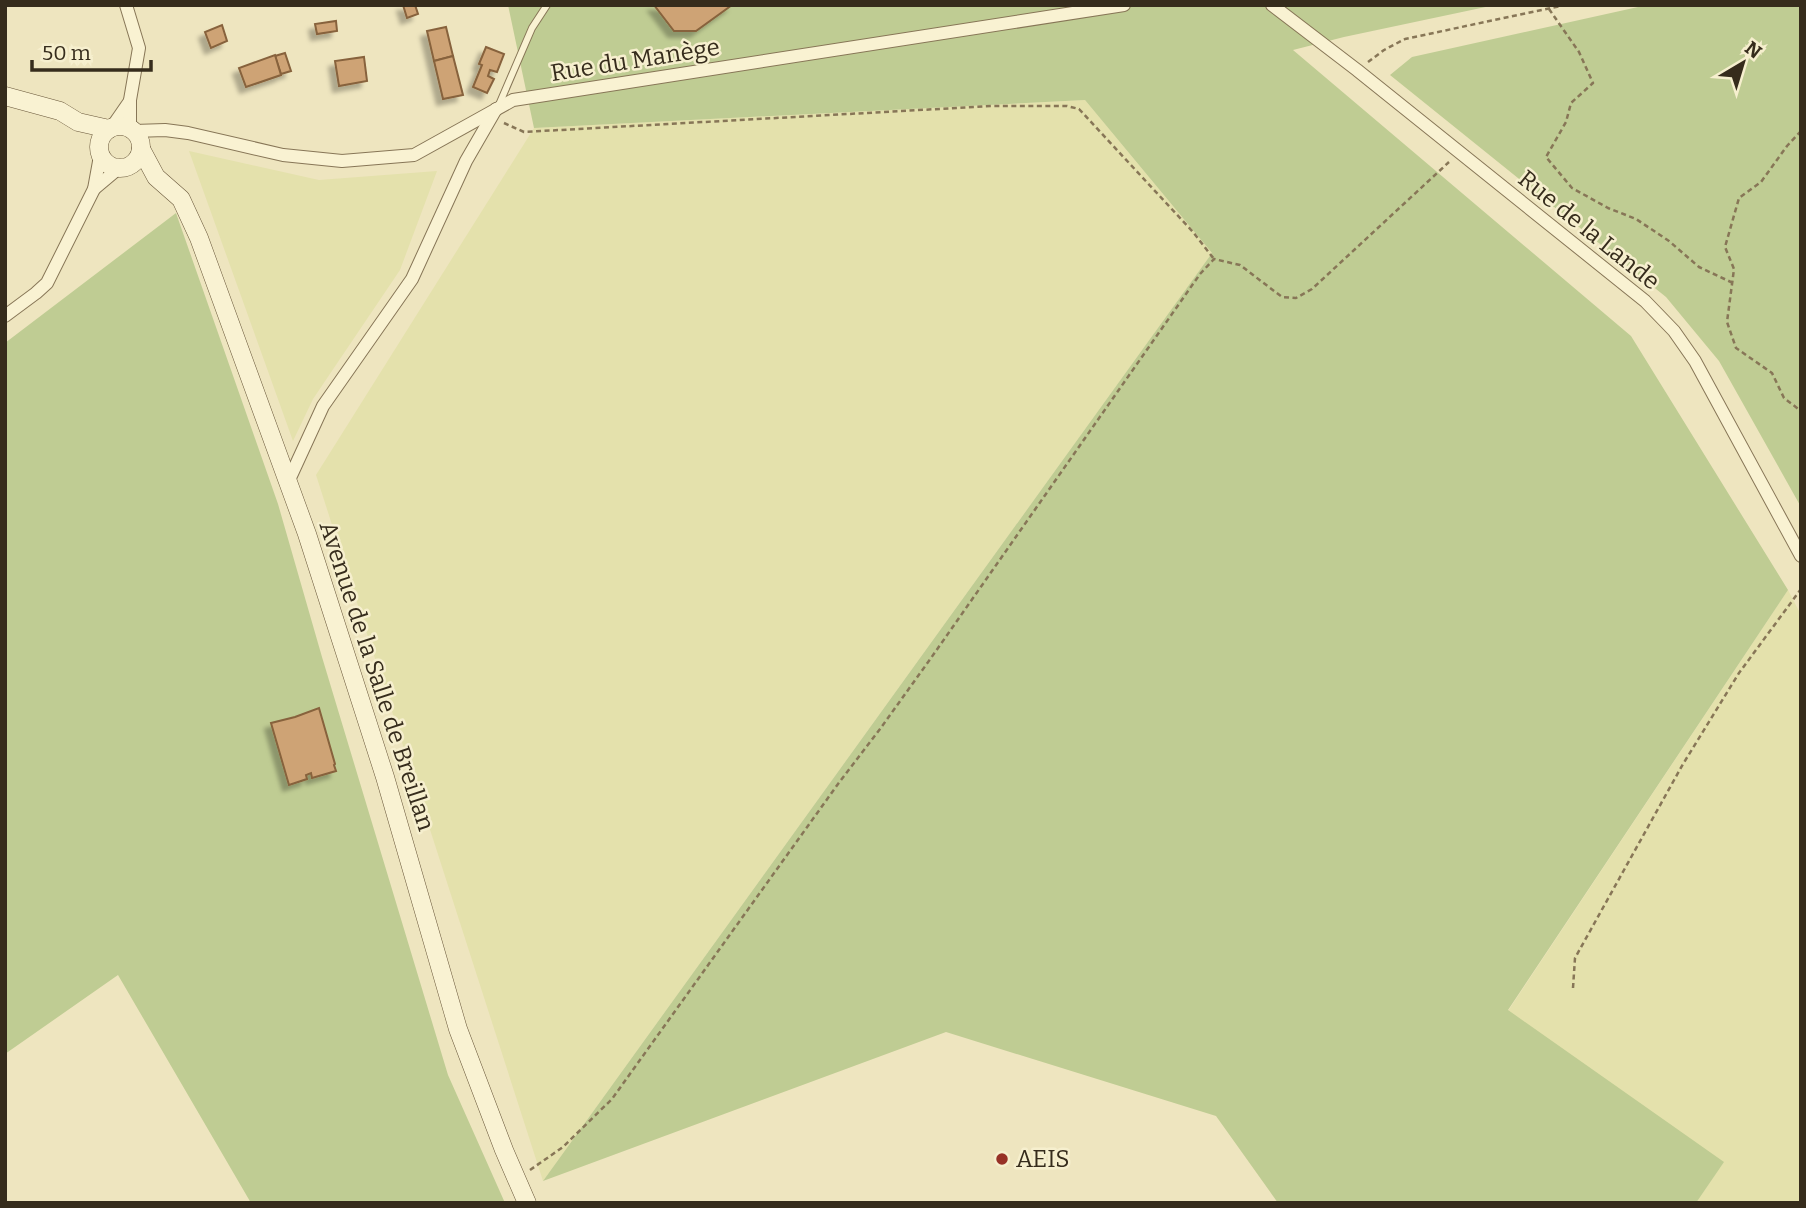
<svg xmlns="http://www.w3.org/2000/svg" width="1806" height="1208" font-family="Bitter,serif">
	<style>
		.farmland { fill: #e4e1ac }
		.green { fill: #bfcc93 }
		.building { fill: #cea374; stroke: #87623c; stroke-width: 2; filter: url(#shadow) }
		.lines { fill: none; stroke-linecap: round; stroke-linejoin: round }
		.lane-casing { stroke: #877657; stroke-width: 8 }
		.street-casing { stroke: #877657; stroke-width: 14 }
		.secondary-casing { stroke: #69573a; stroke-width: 19 }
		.path { stroke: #877657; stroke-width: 2.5; stroke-dasharray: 5 3.5; stroke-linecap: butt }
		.lane { stroke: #f9f2d2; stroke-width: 6 }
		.street { stroke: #f9f2d2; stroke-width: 12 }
		.secondary { stroke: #f9f2d2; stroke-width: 18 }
		.poi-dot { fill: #973126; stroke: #f6efce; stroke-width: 2.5 }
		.labels { text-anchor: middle; stroke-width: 5; stroke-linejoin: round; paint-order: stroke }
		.street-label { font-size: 24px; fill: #362c1c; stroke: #f6efce }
		.poi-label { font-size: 24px; fill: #362c1c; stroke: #f6efce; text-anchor: start }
	</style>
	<defs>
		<filter id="shadow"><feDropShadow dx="-6" dy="6" stdDeviation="2" flood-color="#0004"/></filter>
	</defs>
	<rect width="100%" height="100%" fill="#eee5bf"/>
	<g class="farmland">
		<path d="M1085,100L1212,253L543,1181L316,475L534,128Z"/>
		<path d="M189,151L319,180L437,171L400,270L313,399L293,441Z"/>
		<path d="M1788,590L1801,615V1203H1696L1723,1163L1508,1011Z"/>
	</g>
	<g class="green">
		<path d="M508,5H1495L1344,37L1293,50L1631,336L1788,590L1508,1010L1724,1162L1696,1203H1278L1216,1116L946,1032L543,1181L1212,253L1085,100L534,128Z"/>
		<path d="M1647,5H1801V507L1719,361L1666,297L1390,75L1412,57Z"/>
		<path d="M176,213L278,504L322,657L448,1075L505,1203H251L118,975L5,1054V343Z"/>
	</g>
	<g class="building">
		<path d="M403,5H415L418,14L407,18Z"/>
		<path d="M654,5H732L696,31H674Z"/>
		<path d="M336,21L337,31L317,34L315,24Z"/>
		<path d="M222,25L227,41L211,48L205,32Z"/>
		<path d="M446,27L453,56L434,61L427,31Z"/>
		<path d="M486,47L504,54L497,72L490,70L488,76L494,79L487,93L473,87L482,65L479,64Z"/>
		<path d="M285,53L291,71L281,74L275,56Z"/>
		<path d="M275,55L281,75L246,87L239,68Z"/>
		<path d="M453,56L463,95L443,99L434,61Z"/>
		<path d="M364,57L367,81L339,86L335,61Z"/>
		<path d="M319,708L335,764L334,765L336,771L312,778L311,773L306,775L307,779L289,785L271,723L295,717Z"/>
	</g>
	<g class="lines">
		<g class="lane-casing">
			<path id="lane" d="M498,107L532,28L547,5"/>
		</g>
		<g class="street-casing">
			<g id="street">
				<path d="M126,5L139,48L130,100V129"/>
				<path d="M1272,5L1357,70L1645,301L1674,331L1695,361L1801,556"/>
				<path d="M112,127L130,101"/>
				<path d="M134,131L165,130L188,133L283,155L342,161L414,155L513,100L1124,5"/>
				<path d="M94,189L119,168"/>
				<path d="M5,316L36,293L47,283L94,189L100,156"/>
				<path d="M289,480L323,406L412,279L466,161L496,109"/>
			</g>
		</g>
		<g class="secondary-casing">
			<g id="secondary">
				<path d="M5,96L60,111L78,122L109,129"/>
				<circle cx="120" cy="147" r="21"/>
				<path d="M141,149L156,177L181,199L199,238L307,534L385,777L458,1029L504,1150L527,1203"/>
			</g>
		</g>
		<g class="path">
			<path d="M1549,9L1579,52L1593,83L1571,103L1566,122L1546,157L1572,188L1608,208L1636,219L1669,241L1699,267L1733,283"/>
			<path d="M1368,62L1384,50L1405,39L1565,5"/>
			<path d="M504,123L524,132L992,106H1067L1079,109L1193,232L1214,259"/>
			<path d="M1801,131L1787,146L1761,182L1739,198L1725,247L1734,269L1727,322L1736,348L1772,373L1784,398L1801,411"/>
			<path d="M1573,988L1575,958L1683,764L1739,673L1801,589"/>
			<path d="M530,1170L563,1147L612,1099L838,784L880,729L931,658L1200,274L1214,259L1240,265L1282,297L1296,298L1312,289L1449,162"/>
		</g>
		<use href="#lane" class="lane"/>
		<use href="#street" class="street"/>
		<use href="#secondary" class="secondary"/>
	</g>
	<circle class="poi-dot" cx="1002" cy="1159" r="7"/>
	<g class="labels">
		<g class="street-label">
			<text transform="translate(635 60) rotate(-9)" y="8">Rue du Manège</text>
			<text transform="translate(1589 230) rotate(39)" y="8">Rue de la Lande</text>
			<text transform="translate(377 676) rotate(72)" y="8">Avenue de la Salle de Breillan</text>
		</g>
		<g class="poi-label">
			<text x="1016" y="1167">AEIS</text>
		</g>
	</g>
	<rect width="1806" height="1208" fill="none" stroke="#362c1c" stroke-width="14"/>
	<g transform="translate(1743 63) rotate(38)" stroke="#f6efce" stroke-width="5" paint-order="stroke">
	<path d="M0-5L12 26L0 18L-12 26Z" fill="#362c1c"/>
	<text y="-10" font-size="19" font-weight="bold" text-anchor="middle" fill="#362c1c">N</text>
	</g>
	<path d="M32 60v10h119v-10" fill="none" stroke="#362c1c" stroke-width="3.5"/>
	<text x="42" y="60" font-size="21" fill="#362c1c" stroke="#f6efce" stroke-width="5" paint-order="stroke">50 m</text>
</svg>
